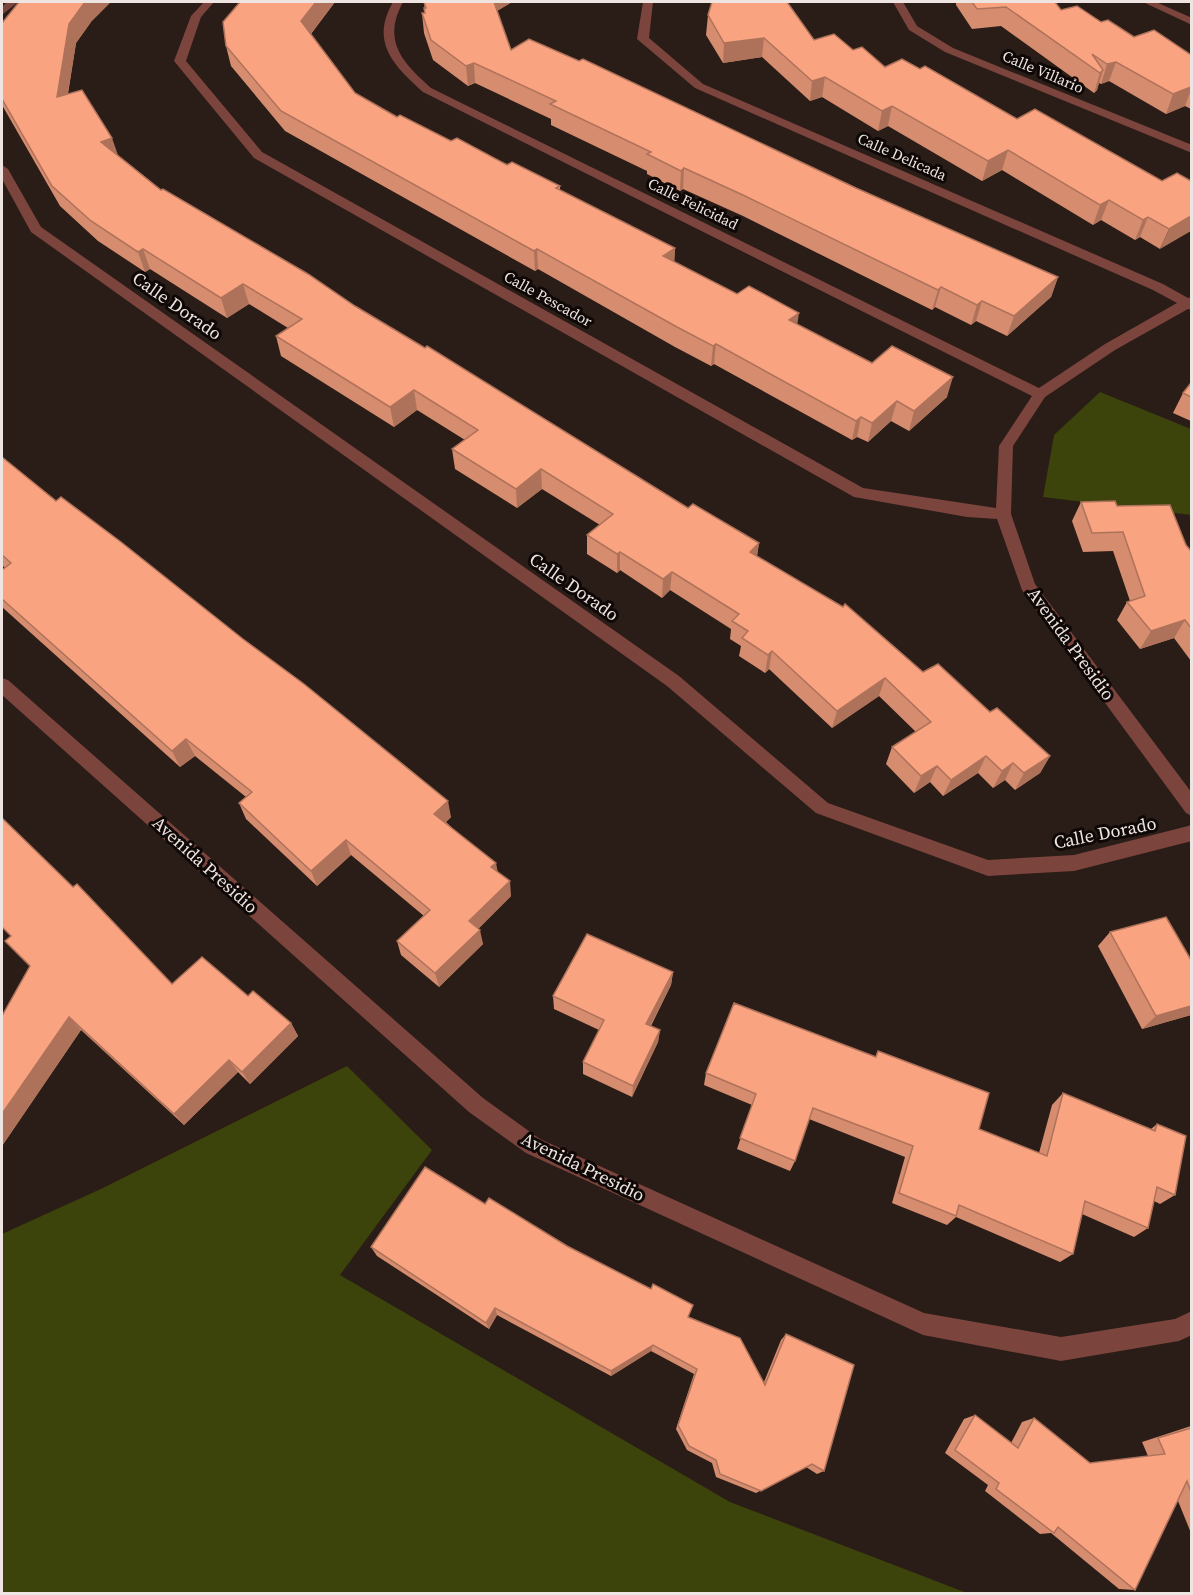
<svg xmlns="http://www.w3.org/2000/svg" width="1193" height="1595" font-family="'Source Serif 4',serif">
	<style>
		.green { fill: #3c430b }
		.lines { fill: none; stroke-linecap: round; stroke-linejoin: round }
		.minor { fill: #7b443c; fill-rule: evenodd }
		.wall { fill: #d68c6e }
		.shaded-wall { fill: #ae725a }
		.building { fill: #f9a380; stroke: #ae725a; stroke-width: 1.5 }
		.labels { text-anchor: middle; stroke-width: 6; stroke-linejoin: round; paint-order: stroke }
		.far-street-label { font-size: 15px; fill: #eee4e1; stroke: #0e0806 }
		.street-label { font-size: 18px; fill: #eee4e1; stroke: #0e0806 }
	</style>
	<rect width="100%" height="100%" fill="#2a1c17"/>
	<g class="green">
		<path d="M1100,392L1191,429V515L1043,497L1054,435Z"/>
		<path d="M347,1066L432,1150L340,1275L730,1502L967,1593H2V1234L103,1188Z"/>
	</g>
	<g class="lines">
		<g class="minor">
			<path d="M7,2H18L2,15V7Z"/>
			<path d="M204,2H214L201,17L186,61L262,152L863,488L996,508L999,446L1032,396L423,92C393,65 370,42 393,2H403C382,41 402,62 431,88L1039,388L1105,344L1177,303L1153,290L695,88L637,39L643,2H653L649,38L703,84L1163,284L1188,298L1192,297V310L1188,309L1115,350L1045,397L1013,446L1011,514L1035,584L1192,793V816L1186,813L1022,590L997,519L967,517L854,497L254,158L174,61L191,16Z"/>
			<path d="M893,2H903L917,26L953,48L1192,145V153L945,52L909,30Z"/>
			<path d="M1143,2H1156L1192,18V25Z"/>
			<path d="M2,165L8,169L41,227L679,676L828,803L988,860L1074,855L1192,825V841L1074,871L988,876L816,813L667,686L31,232L2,179Z"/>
			<path d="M2,678L8,680L483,1098L540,1139L924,1313L1061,1337L1175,1319L1192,1311V1335L1179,1341L1061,1361L923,1335L526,1153L469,1112L2,695Z"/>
		</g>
	</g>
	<g class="wall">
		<path d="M240,2H335L311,34L355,93L397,117L451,141L560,186V190L675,248L674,262L872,363L947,397L909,431L891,421L868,442L857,437L852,440L714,364L711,366L675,347L538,269L535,271L285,131L231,66L226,46Z"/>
		<path d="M424,2H512L497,11L511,50L856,188L1058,277L1051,297L1007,336L976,321L971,325L935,307L932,310L743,216L683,189L680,191L647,174V171L551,125V119L475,83L468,86L433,60L424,33L422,13H425Z"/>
		<path d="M956,2H1055L1061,10L1101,22L1134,37L1191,55V109L1185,106L1166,114L1109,81L1101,84L1099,83L1097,90L1094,93L1001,26L972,29L956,5Z"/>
		<path d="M708,15L853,50L885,67L920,69L1017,119L1162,181H1191L1160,249L1140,237L1135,240L1101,220L1093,225L1002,170L982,181L888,126L878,131L822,97L810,101L762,57L723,63L706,35Z"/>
		<path d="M91,22L76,43L68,94L118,155L161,190L688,508L759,543L757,556L923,672L990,712L1050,756L1040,773L1015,790L1005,780L993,788L978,773L943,796L930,782L914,793L886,764L892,747L916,732L879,696L832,728L769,669L765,673L739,656L741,646L730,639L731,629L670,590L662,598L620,570L617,573L587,554V535L600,525L542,489L517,508L455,469L452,449L465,440L417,410L394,427L281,356L276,336L288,328L249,304L227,318L150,269L145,272L98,241L60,206L2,105V23Z"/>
		<path d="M1191,383V421L1173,413L1183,393Z"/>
		<path d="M2,457L451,817L446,822L498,872L511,896L478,929L483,944L439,987L401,955L397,941L424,916L351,855L317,886L246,819L239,803L246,797L195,756L180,767L2,607V570L5,568L2,565Z"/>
		<path d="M1081,502L1117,506L1186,545L1191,551V661L1174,638L1140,649L1117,620L1127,602L1130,601L1113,551L1083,552L1072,521Z"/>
		<path d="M5,821L172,984L248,996L291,1023L298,1036L250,1084L238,1072L184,1125L81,1030L2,1146V1016L30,967L11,937Z"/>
		<path d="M1110,932L1191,960V1015L1142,1029L1098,946Z"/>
		<path d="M673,972L671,985L651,1026L660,1030L658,1042L632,1097L583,1074V1062L599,1030L554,1009L553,996Z"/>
		<path d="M878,1051L979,1129L1039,1153L1052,1105L1063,1093L1151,1129L1157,1124L1175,1195L1160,1204L1154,1201L1148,1228L1134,1237L1082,1214L1073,1254L1060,1262L956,1217L947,1225L892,1203L905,1157L809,1119L795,1161L790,1171L737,1149L752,1105L704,1085L706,1073L875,1057Z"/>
		<path d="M485,1204L567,1246L688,1318L764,1382L781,1340L786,1334L824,1471L817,1474L806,1467L756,1493L716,1477L712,1463L687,1450L676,1429L694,1374L651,1351L611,1376L497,1315L489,1329L377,1256L371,1247Z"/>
		<path d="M975,1415L1011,1443L1022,1422L1034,1418L1090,1463L1148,1456L1142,1442L1191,1426V1533L1178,1501L1135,1590L1119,1589L1051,1533L1040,1534L985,1491L988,1485L945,1453L964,1419Z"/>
	</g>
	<g class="shaded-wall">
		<path d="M85,2H111L91,22L76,43L64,117L57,97L69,24Z"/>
		<path d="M316,2H335L305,41L301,21Z"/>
		<path d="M492,2H512L493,13Z"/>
		<path d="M764,38L762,57L723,63L724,43Z"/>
		<path d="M1116,62L1109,81L1101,84L1107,64Z"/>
		<path d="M474,63L475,83L468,86L466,66Z"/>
		<path d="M1103,70L1097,90L1094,93L1100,73Z"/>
		<path d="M825,77L822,97L810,101L812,81Z"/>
		<path d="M1191,87V90L1185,106L1166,114L1173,94Z"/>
		<path d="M892,106L888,126L878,131L882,111Z"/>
		<path d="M112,138L119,158L101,142Z"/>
		<path d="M1008,150L1002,170L982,181L988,161Z"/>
		<path d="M684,168L683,189L680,191L681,171Z"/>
		<path d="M1109,200L1101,220L1093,225L1100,205Z"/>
		<path d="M1191,216V231L1160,249L1169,229Z"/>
		<path d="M1148,217L1140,237L1135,240L1143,220Z"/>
		<path d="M675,248L674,268L663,256Z"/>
		<path d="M143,249L150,269L145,272L138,252Z"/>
		<path d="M537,249L538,269L535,271L534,251Z"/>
		<path d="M1058,277L1051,297L1007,336L1014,316Z"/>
		<path d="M243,284L249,304L227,318L221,298Z"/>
		<path d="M941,287L935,307L932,310L938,290Z"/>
		<path d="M982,301L976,321L971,325L977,305Z"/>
		<path d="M799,313L796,333L789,320Z"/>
		<path d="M716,344L714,364L711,366L713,346Z"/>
		<path d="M953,377L947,397L909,431L914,411Z"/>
		<path d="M414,390L417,410L394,427L390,407Z"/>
		<path d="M897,401L891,421L868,442L872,423Z"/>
		<path d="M861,417L857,437L852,440L856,421Z"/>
		<path d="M541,469L542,489L517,508L516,489Z"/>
		<path d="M759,543L756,562L750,552Z"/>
		<path d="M620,552V570L617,573V554Z"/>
		<path d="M672,572L670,590L662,598L663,579Z"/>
		<path d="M1185,620L1174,638L1140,649L1151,631Z"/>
		<path d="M772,651L769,669L765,673L768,655Z"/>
		<path d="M885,678L879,696L832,728L837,711Z"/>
		<path d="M186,739L195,756L180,767L172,751Z"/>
		<path d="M986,756L978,773L943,796L951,780Z"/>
		<path d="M1050,756L1040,773L1015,790L1024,773Z"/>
		<path d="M1013,763L1005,780L993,788L1002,771Z"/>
		<path d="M937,766L930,782L914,793L921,776Z"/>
		<path d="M448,801L451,817L438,829L434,814Z"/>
		<path d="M346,840L351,855L317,886L311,871Z"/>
		<path d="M496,863L499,878L491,867Z"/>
		<path d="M510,881L511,896L472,935L469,921Z"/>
		<path d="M480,930L483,944L439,987L435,973Z"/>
		<path d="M673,972L671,985L645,1036L646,1024Z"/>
		<path d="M1191,1006V1015L1142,1029L1156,1016Z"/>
		<path d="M69,1017L81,1030L2,1146V1114Z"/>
		<path d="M291,1023L298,1036L250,1084L242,1072Z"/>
		<path d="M660,1030L658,1042L632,1097L633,1086Z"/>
		<path d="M229,1060L238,1072L184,1125L174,1114Z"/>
		<path d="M495,1308L497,1315L489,1329L486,1323Z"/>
		<path d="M653,1345L651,1351L611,1376V1371Z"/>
	</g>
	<g class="building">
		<path d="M19,2H85L69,24L57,97L82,90L112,138L101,142L161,190L163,189L308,274L355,306L425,348L427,346L688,508L693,504L759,543L750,552L843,607L845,604L923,672L938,664L990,712L997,708L1050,756L1024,773L1013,763L1002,771L986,756L951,780L937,766L921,776L892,747L931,722L885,678L837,711L772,651L768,655L742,638L748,631L732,621L739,614L672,572L663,579L620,552L617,554L587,535L613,514L541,469L516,489L452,449L478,430L414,390L390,407L276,336L302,319L243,284L221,298L143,249L138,252L91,221L52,186L2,99V23Z"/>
		<path d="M240,2H316L301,21L355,93L397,117L400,115L451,141L457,138L507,165L512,162L560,186L556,188L675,248L663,256L737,294L749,286L799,313L789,320L872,363L892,346L953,377L914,411L897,401L872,423L861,417L856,421L716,344L713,346L677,327L537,249L534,251L281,111L226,46L223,22Z"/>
		<path d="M424,2H494L511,50L529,39L579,61L583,59L856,188L1058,277L1014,316L982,301L977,305L941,287L938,290L745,196L684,168L681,171L647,154L651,152L550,104L556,101L474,63L466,66L431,40L422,13H425L424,8H426Z"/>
		<path d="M712,2H787L814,40L834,34L853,50L862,47L885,67L902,59L920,69L925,66L1017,119L1035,109L1162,181L1177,173L1191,181V216L1169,229L1148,217L1143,220L1109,200L1100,205L1008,150L988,161L892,106L882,111L825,77L812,81L764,38L724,43L708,15Z"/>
		<path d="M972,2H1055L1061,10L1077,6L1101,22L1108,20L1134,37L1154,30L1191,55V87L1173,94L1116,62L1107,64L1092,54L1103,70L1100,73L1006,7L977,9Z"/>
		<path d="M1191,383V397L1183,393Z"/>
		<path d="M2,457L56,501L61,497L121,542L243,639L304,684L448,801L434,814L496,863L491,867L510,881L469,921L480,930L435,973L397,941L430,910L346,840L311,871L239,803L252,792L186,739L172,751L2,599V570L11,563L2,555Z"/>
		<path d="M1115,501L1117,506L1170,505L1186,545L1191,551V628L1185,620L1151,631L1127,602L1145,596L1123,532L1092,533L1081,502Z"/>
		<path d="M2,818L73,887L77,884L172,984L202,957L248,996L253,991L291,1023L242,1072L229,1060L174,1114L69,1017L2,1114V1016L30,966L5,941L11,936L2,927Z"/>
		<path d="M1166,917L1191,960V1006L1156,1016L1110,932Z"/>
		<path d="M587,934L673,972L646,1024L660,1030L633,1086L583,1062L604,1020L553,996Z"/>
		<path d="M734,1003L876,1057L878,1051L989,1093L979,1129L1047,1156L1063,1093L1155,1131L1157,1124L1186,1136L1175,1195L1157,1187L1148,1228L1085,1201L1073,1254L959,1205L956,1216L899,1193L913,1146L813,1108L795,1161L740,1138L756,1094L706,1073Z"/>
		<path d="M425,1167L485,1204L489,1198L567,1246L651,1289L653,1284L693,1305L688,1317L740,1338L765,1385L786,1334L854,1365L824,1471L812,1464L761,1491L720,1474L716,1460L689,1446L678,1425L697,1369L653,1345L611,1371L495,1308L486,1323L371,1247Z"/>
		<path d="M975,1415L1018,1448L1034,1418L1090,1463L1165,1454L1158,1438L1191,1428V1492L1187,1481L1135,1590L1058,1527L1054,1533L996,1489L999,1483L955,1450Z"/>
	</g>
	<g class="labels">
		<g class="far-street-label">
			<text transform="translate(1043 72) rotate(23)" y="5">Calle Villario</text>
			<text transform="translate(902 157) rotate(24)" y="5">Calle Delicada</text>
			<text transform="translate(693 204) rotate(26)" y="5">Calle Felicidad</text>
			<text transform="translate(548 299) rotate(29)" y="5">Calle Pescador</text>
		</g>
		<g class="street-label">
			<text transform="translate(177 306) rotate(35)" y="6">Calle Dorado</text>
			<text transform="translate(574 587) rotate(35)" y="6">Calle Dorado</text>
			<text transform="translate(1071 644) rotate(54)" y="6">Avenida Presidio</text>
			<text transform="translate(1105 833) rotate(-11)" y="6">Calle Dorado</text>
			<text transform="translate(205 865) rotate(42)" y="6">Avenida Presidio</text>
			<text transform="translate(583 1167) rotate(26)" y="6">Avenida Presidio</text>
		</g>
	</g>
	<rect width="1193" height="1595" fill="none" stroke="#eee4e1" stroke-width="6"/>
</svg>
